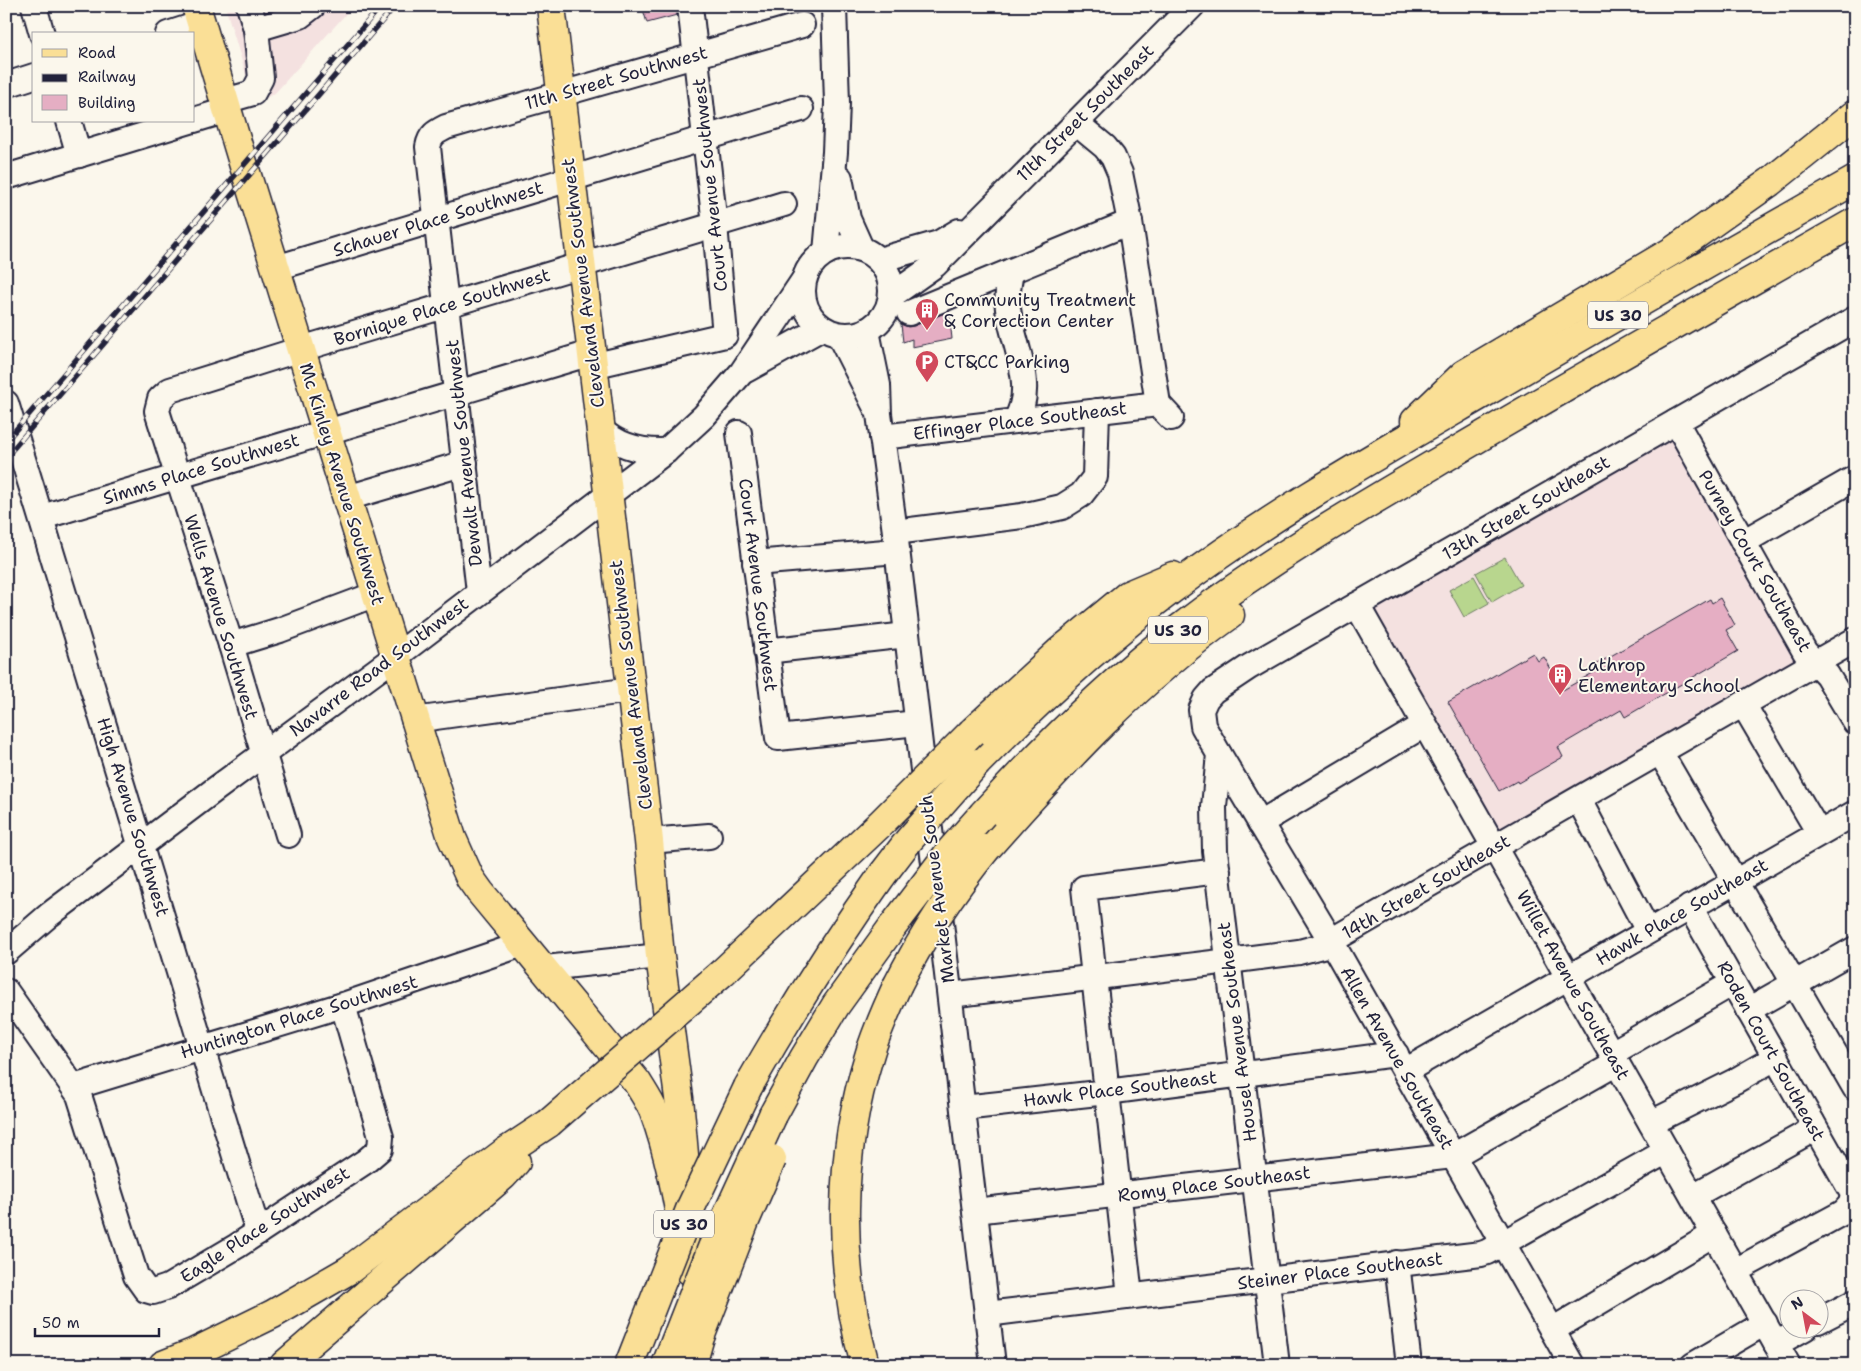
<svg xmlns="http://www.w3.org/2000/svg" width="1861" height="1371" font-family="'Shantell Sans',sans-serif">
	<style>
		.built { fill: #f4e1e0 }
		.green { fill: #b8d68e; stroke: #6d7c64 }
		.building { fill: #e5aec3; stroke: #22223b }
		.lines { fill: none; stroke-linecap: round; stroke-linejoin: round }
		.minor-casing { stroke: #22223b; stroke-width: 28 }
		.major-casing { stroke: #22223b; stroke-width: 31 }
		.highway-casing { stroke: #22223b; stroke-width: 31 }
		.minor { stroke: #fbf7ec; stroke-width: 24 }
		.major { stroke: #fadf96; stroke-width: 28 }
		.highway { stroke: #fadf96; stroke-width: 28 }
		.rail-casing { stroke: #22223b; stroke-width: 5.5 }
		.rail { stroke: #fbf7ec; stroke-width: 4; stroke-dasharray: 11; stroke-linecap: butt }
		.highway-bridge-casing { stroke: #22223b; stroke-width: 31; stroke-linecap: butt }
		.highway-bridge { stroke: #fadf96; stroke-width: 28 }
		.labels { text-anchor: middle; stroke-width: 4; stroke-linejoin: round; paint-order: stroke }
		.shield { fill: #fbf7ec; stroke: #636270; stroke-width: 1 }
		.shield-label { font-size: 16px; font-weight: bold; fill: #22223b }
		.street-label { font-size: 18px; fill: #22223b; stroke: #fbf7ec }
		.poi-label { font-size: 18px; fill: #22223b; stroke: #fbf7ec; text-anchor: start }
	</style>
	<rect width="100%" height="100%" fill="#fbf7ec"/>
	<filter id="ink" filterUnits="userSpaceOnUse"><feTurbulence type="fractalNoise" baseFrequency=".02" numOctaves="2"/><feDisplacementMap in="SourceGraphic" scale="10" xChannelSelector="R" yChannelSelector="G"/><feConvolveMatrix kernelMatrix="1 2 1 2 8 2 1 2 1" color-interpolation-filters="sRGB"/></filter>
	<g filter="url(#ink)">
		<g class="built">
			<path d="M225,6H353L275,93L255,104Z"/>
			<path d="M1676,422L1815,663L1495,848L1357,605Z"/>
		</g>
		<g class="green">
			<path d="M1505,557L1521,585L1492,602L1476,573Z"/>
			<path d="M1474,576L1489,603L1464,617L1449,590Z"/>
		</g>
		<g class="building">
			<path d="M642,6H676L677,15L647,23Z"/>
			<path d="M949,311L952,339L912,347V339L903,342L901,324L908,327L914,326Z"/>
			<path d="M1720,598L1735,625L1726,630L1738,651L1625,717L1621,710L1558,747L1563,757L1518,783L1517,781L1499,791L1448,702L1533,653L1538,661L1544,657L1563,690L1598,670L1595,665L1710,599L1712,603Z"/>
		</g>
		<g class="lines">
			<g class="minor-casing">
				<g id="minor">
					<path d="M34,6L42,34"/>
					<path d="M256,29L300,16L313,6"/>
					<path d="M168,34L202,23"/>
					<path d="M6,85L34,76"/>
					<path d="M225,101L253,93L261,78L256,29L249,6"/>
					<path d="M194,120L227,110"/>
					<path d="M69,121L79,155"/>
					<path d="M1076,123L1105,147L1113,157L1120,173L1130,222L1158,404L1171,418"/>
					<path d="M6,177L190,121"/>
					<path d="M840,178L848,219L861,248"/>
					<circle cx="847" cy="291" r="44"/>
					<path d="M826,252L835,152L837,103L834,6"/>
					<path d="M879,260L939,243L959,231"/>
					<path d="M276,268L801,109"/>
					<path d="M1011,271C1009,284 1006,296 1008,309C1013,344 1037,388 1015,421"/>
					<path d="M891,296L935,265L1192,6"/>
					<path d="M909,313L1130,222"/>
					<path d="M867,331L878,385L879,414L895,532L993,1365"/>
					<path d="M839,335L876,408"/>
					<path d="M592,366L725,335L715,225L690,6"/>
					<path d="M746,370L822,328"/>
					<path d="M6,403L258,1232"/>
					<path d="M1676,422L1805,652L1827,675L1855,722"/>
					<path d="M600,429C618,446 641,452 666,451"/>
					<path d="M739,433L778,738L917,723"/>
					<path d="M882,437L1158,404"/>
					<path d="M347,498L465,463"/>
					<path d="M42,517L591,353"/>
					<path d="M895,532L1022,516L1062,507L1081,495L1095,477L1097,411"/>
					<path d="M1743,542L1855,478"/>
					<path d="M755,563L897,551"/>
					<path d="M479,592L428,147C430,135 436,132 446,127L802,25"/>
					<path d="M1357,605L1788,1365"/>
					<path d="M231,645L280,630L376,594"/>
					<path d="M766,651L907,635"/>
					<path d="M1743,704L1819,833"/>
					<path d="M414,720L631,690"/>
					<path d="M1660,752L1855,1088"/>
					<path d="M1219,754L1331,941L1572,1365"/>
					<path d="M1579,800L1648,931"/>
					<path d="M1260,823L1424,725"/>
					<path d="M288,835L231,645L157,411L160,399L170,390L301,349L784,204"/>
					<path d="M649,841L709,836"/>
					<path d="M1690,907L1853,1194L1851,1204L1844,1212L1735,1271"/>
					<path d="M6,952L49,915L213,791L395,657L666,451L704,416L742,372L803,281"/>
					<path d="M545,968L660,956"/>
					<path d="M6,991L79,1095L136,1276L146,1290L153,1292L168,1287L237,1246L366,1161L380,1149L381,1137L343,1005"/>
					<path d="M950,995L1229,961L1299,952L1322,946L1855,640"/>
					<path d="M1748,1010L1855,949"/>
					<path d="M1612,1053L1733,983"/>
					<path d="M1405,1071L1855,813"/>
					<path d="M74,1087L343,1005L523,944"/>
					<path d="M963,1108L1107,1092L1396,1054"/>
					<path d="M1651,1123L1735,1081L1775,1058"/>
					<path d="M1693,1196L1805,1134L1810,1129L1812,1122"/>
					<path d="M975,1211L1453,1156L1617,1063"/>
					<path d="M1397,1263L1409,1365"/>
					<path d="M1130,1296L1084,888L1218,871"/>
					<path d="M987,1314L1481,1254L1487,1252L1667,1151"/>
					<path d="M1818,1321L1855,1302"/>
					<path d="M1552,1330L1714,1234"/>
					<path d="M1776,1344L1805,1328"/>
					<path d="M1277,1365L1215,851L1214,807L1219,754L1203,726L1201,710L1206,699L1213,691L1249,667L1855,319"/>
					<path d="M1693,1365L1765,1323"/>
				</g>
			</g>
			<g class="major-casing">
				<g id="major">
					<path d="M196,6L244,166L452,838L470,878L480,892L637,1082C643,1092 650,1102 654,1112C673,1163 680,1218 690,1271"/>
					<path d="M551,6L649,841L660,956L679,1098L686,1177"/>
				</g>
			</g>
			<g class="highway-casing">
				<g id="highway">
					<path d="M1415,421L1464,374L1674,250L1770,182L1855,114"/>
					<path d="M972,732L1060,651L1128,595L1173,576"/>
					<path d="M977,763C1038,701 1101,642 1171,590C1270,515 1379,454 1486,392C1608,320 1732,250 1855,180"/>
					<path d="M983,814C1044,747 1108,684 1180,628C1267,561 1363,506 1458,450C1589,373 1722,298 1855,222"/>
					<path d="M987,848C1063,762 1136,682 1230,615"/>
					<path d="M723,972L879,825"/>
					<path d="M748,1087C790,1013 834,943 883,874"/>
					<path d="M773,1115L804,1058L836,1005L893,926"/>
					<path d="M163,1365L193,1353L273,1314L349,1270L505,1152L549,1123"/>
					<path d="M284,1365L503,1176L516,1162"/>
					<path d="M865,1365C837,1262 838,1155 870,1053C877,1030 887,1008 897,986"/>
				</g>
			</g>
			<use href="#minor" class="minor"/>
			<use href="#major" class="major"/>
			<use href="#highway" class="highway"/>
			<g class="rail-casing">
				<g id="rail">
					<path d="M6,441L381,6"/>
					<path d="M6,457L395,6"/>
				</g>
			</g>
			<use href="#rail" class="rail"/>
			<g class="highway-bridge-casing">
				<g id="highway-bridge">
					<path d="M879,825L972,732"/>
					<path d="M883,874L909,840L977,763"/>
					<path d="M893,926L951,850L983,814"/>
					<path d="M897,986C922,936 952,891 987,848"/>
					<path d="M549,1123L723,972"/>
					<path d="M629,1365L691,1207L748,1087"/>
					<path d="M666,1365L712,1248L773,1115"/>
					<path d="M692,1365L699,1340L745,1221L772,1159"/>
				</g>
			</g>
			<use href="#highway-bridge" class="highway-bridge"/>
		</g>
	</g>
	<defs>
		<g id="building-pin" transform="scale(1.25)"><path d="M0 17L-7.5 6A9.5 9.5 0 1 1 7.5 6Z" fill="#d1495b" stroke="#fbf7ec"/><path d="M-4-6H4V6H1V3H-1V6H-4ZM-2.5-4.3h1.7v1.8h-1.7ZM.8-4.3h1.7v1.8H.8ZM-2.5-1h1.7V.8h-1.7ZM.8-1h1.7V.8H.8Z" fill="#fff"/></g>
		<g id="parking-pin" transform="scale(1.25)"><path d="M0 17L-7.5 6A9.5 9.5 0 1 1 7.5 6Z" fill="#d1495b" stroke="#fbf7ec"/><path d="M-3.5-5.5H1a3.5 3.5 0 0 1 0 7H-1V5.5H-3.5ZM-1-3.4V-.6H.8a1.4 1.4 0 0 0 0-2.8Z" fill="#fff"/></g>
	</defs>
	<g fill-rule="evenodd">
		<use href="#building-pin" x="927" y="310"/>
		<use href="#parking-pin" x="927" y="362"/>
		<use href="#building-pin" x="1560" y="675"/>
	</g>
	<g class="labels">
		<g class="shield">
			<rect x="1588" y="301.5" width="60" height="27" rx="4"/>
			<rect x="1148" y="616.5" width="60" height="27" rx="4"/>
			<rect x="654" y="1210.5" width="60" height="27" rx="4"/>
		</g>
		<g class="shield-label">
			<text x="1618" y="321">US 30</text>
			<text x="1178" y="636">US 30</text>
			<text x="684" y="1230">US 30</text>
		</g>
		<g class="street-label">
			<text transform="translate(616 78) rotate(-16)" y="6">11th Street Southwest</text>
			<text transform="translate(1085 113) rotate(-45)" y="6">11th Street Southeast</text>
			<text transform="translate(710 185) rotate(-96)" y="6">Court Avenue Southwest</text>
			<text transform="translate(438 219) rotate(-17)" y="6">Schauer Place Southwest</text>
			<text transform="translate(583 283) rotate(-97)" y="6">Cleveland Avenue Southwest</text>
			<text transform="translate(442 307) rotate(-17)" y="6">Bornique Place Southwest</text>
			<text transform="translate(1020 421) rotate(-7)" y="6">Effinger Place Southeast</text>
			<text transform="translate(464 453) rotate(-96)" y="6">Dewalt Avenue Southwest</text>
			<text transform="translate(201 469) rotate(-17)" y="6">Simms Place Southwest</text>
			<text transform="translate(342 484) rotate(73)" y="6">Mc Kinley Avenue Southwest</text>
			<text transform="translate(1526 508) rotate(-30)" y="6">13th Street Southeast</text>
			<text transform="translate(1755 561) rotate(60)" y="6">Purney Court Southeast</text>
			<text transform="translate(758 585) rotate(83)" y="6">Court Avenue Southwest</text>
			<text transform="translate(221 617) rotate(73)" y="6">Wells Avenue Southwest</text>
			<text transform="translate(379 667) rotate(-37)" y="6">Navarre Road Southwest</text>
			<text transform="translate(631 685) rotate(-97)" y="6">Cleveland Avenue Southwest</text>
			<text transform="translate(133 817) rotate(73)" y="6">High Avenue Southwest</text>
			<text transform="translate(1426 887) rotate(-30)" y="6">14th Street Southeast</text>
			<text transform="translate(937 889) rotate(-97)" y="6">Market Avenue South</text>
			<text transform="translate(1682 912) rotate(-30)" y="6">Hawk Place Southeast</text>
			<text transform="translate(1573 985) rotate(61)" y="6">Willet Avenue Southeast</text>
			<text transform="translate(299 1017) rotate(-17)" y="6">Huntington Place Southwest</text>
			<text transform="translate(1237 1032) rotate(-97)" y="6">Housel Avenue Southeast</text>
			<text transform="translate(1771 1051) rotate(61)" y="6">Roden Court Southeast</text>
			<text transform="translate(1397 1058) rotate(60)" y="6">Allen Avenue Southeast</text>
			<text transform="translate(1120 1089) rotate(-7)" y="6">Hawk Place Southeast</text>
			<text transform="translate(1214 1184) rotate(-7)" y="6">Romy Place Southeast</text>
			<text transform="translate(265 1225) rotate(-33)" y="6">Eagle Place Southwest</text>
			<text transform="translate(1340 1271) rotate(-7)" y="6">Steiner Place Southeast</text>
		</g>
		<g class="poi-label">
			<text x="944" y="306">Community Treatment<tspan x="944" dy="21">&amp; Correction Center</tspan></text>
			<text x="944" y="368">CT&amp;CC Parking</text>
			<text x="1578" y="671">Lathrop<tspan x="1578" dy="21">Elementary School</tspan></text>
		</g>
	</g>
	<rect width="1861" height="1371" fill="none" stroke="#fbf7ec" stroke-width="25"/>
	<rect x="12" y="12" width="1836" height="1346" fill="none" stroke="#22223b" stroke-width="2" filter="url(#ink)"/>
	<rect x="32" y="32" width="162" height="90" fill="#fbf7ec" stroke="#a4a2a5"/>
	<rect x="42" y="49" width="25" height="8" fill="#fadf96" stroke="#a4a2a5"/>
	<text x="78" y="58" font-size="15" fill="#22223b">Road</text>
	<rect x="42" y="74" width="25" height="8" fill="#22223b" stroke="#a4a2a5"/>
	<text x="78" y="82" font-size="15" fill="#22223b">Railway</text>
	<rect x="42" y="95" width="25" height="15" fill="#e5aec3" stroke="#a4a2a5"/>
	<text x="78" y="108" font-size="15" fill="#22223b">Building</text>
	<g transform="translate(1804 1314) rotate(328)"><circle r="24" fill="#fbf7ec" stroke="#a4a2a5"/>
	<path d="M0-4L9 19L0 12L-9 19Z" fill="#d1495b"/>
	<text y="-8" font-size="14" font-weight="bold" text-anchor="middle" fill="#22223b">N</text>
	</g>
	<path d="M35 1328v8h124v-8" fill="none" stroke="#22223b" stroke-width="2.5"/>
	<text x="42" y="1328" font-size="15" fill="#22223b" stroke="#fbf7ec" stroke-width="4" paint-order="stroke">50 m</text>
</svg>
